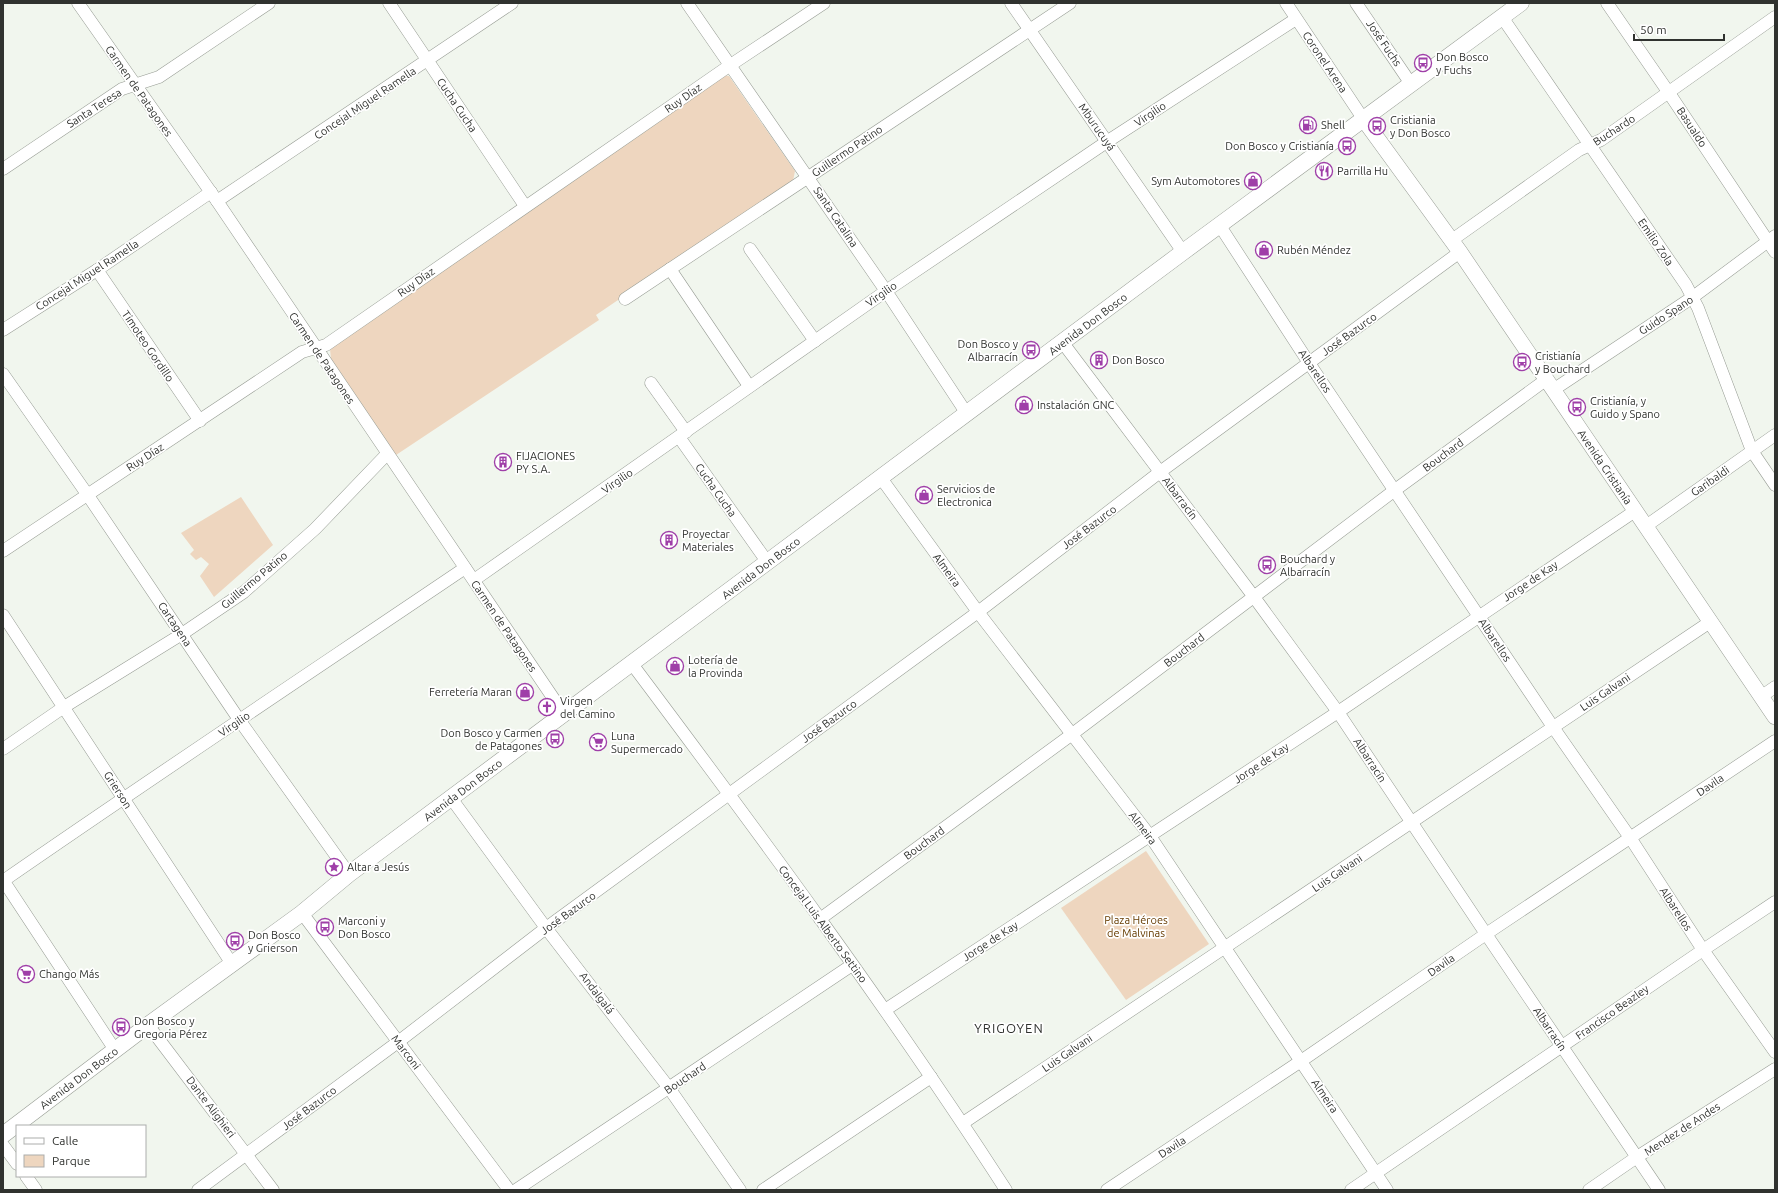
<svg xmlns="http://www.w3.org/2000/svg" width="1778" height="1193" font-family="Ubuntu,sans-serif">
	<style>
		.green { fill: #eed6bf }
		.lines { fill: none; stroke-linecap: round; stroke-linejoin: round }
		.minor-casing { stroke: #979c94; stroke-width: 13 }
		.tertiary-casing { stroke: #979c94; stroke-width: 16 }
		.secondary-casing { stroke: #979c94; stroke-width: 17 }
		.minor { stroke: #fff; stroke-width: 12 }
		.tertiary { stroke: #fff; stroke-width: 15 }
		.secondary { stroke: #fff; stroke-width: 16 }
		.labels { text-anchor: middle; stroke-width: 3.5; stroke-linejoin: round; paint-order: stroke }
		.street-label { font-size: 11px; fill: #30322f; stroke: #fff }
		.poi-label { font-size: 11px; fill: #30322f; stroke: #fff; text-anchor: start }
		.park-label { font-size: 11px; fill: #663c02; stroke: #fff }
		.quarter-label { font-size: 13px; letter-spacing: 1px; fill: #30322f; stroke: #fff }
	</style>
	<rect width="100%" height="100%" fill="#f1f6ee"/>
	<g class="green">
		<path d="M724,75L729,76L795,171L793,181L596,315L599,320L396,455L331,359L330,349Z"/>
		<path d="M241,497L273,545L214,597L200,576L209,564L201,557L196,560L190,554L194,550L181,533Z"/>
		<path d="M1146,851L1209,944L1126,1000L1061,908Z"/>
	</g>
	<g class="lines">
		<g class="minor-casing">
			<g id="minor">
				<path d="M78,3L217,201L564,714"/>
				<path d="M389,3L525,206"/>
				<path d="M687,3L886,291L967,414"/>
				<path d="M1011,3L1183,252"/>
				<path d="M1286,3L1364,120"/>
				<path d="M1356,3L1411,84"/>
				<path d="M1607,3L1669,93L1775,252"/>
				<path d="M1502,17L1686,285L1698,308L1752,451L1775,485"/>
				<path d="M3,169L122,89L159,77L269,3"/>
				<path d="M217,201L512,3"/>
				<path d="M1220,226L1309,363L1553,727L1631,839L1703,950L1775,1052"/>
				<path d="M1452,240L1579,150L1601,140L1775,17"/>
				<path d="M750,249L815,341"/>
				<path d="M670,269L749,386"/>
				<path d="M97,270L200,421"/>
				<path d="M625,299L1070,3"/>
				<path d="M3,330L97,270L211,192"/>
				<path d="M1063,343L1254,597L1338,712L1486,934L1659,1190"/>
				<path d="M3,374L87,494L240,721L349,874"/>
				<path d="M651,383L686,432"/>
				<path d="M1553,390L1693,297L1775,236"/>
				<path d="M679,437L768,563"/>
				<path d="M881,478L978,612L1150,836L1387,1190"/>
				<path d="M1646,526L1775,435"/>
				<path d="M3,551L302,352L326,345L729,66L824,3"/>
				<path d="M474,580L886,291L1108,141L1296,19"/>
				<path d="M3,615L232,964"/>
				<path d="M632,664C761,836 889,1009 1006,1190"/>
				<path d="M1762,696L1775,687"/>
				<path d="M3,749L64,707L182,634L244,592L315,529L387,454"/>
				<path d="M451,798L546,928L669,1088L740,1190"/>
				<path d="M3,880L115,1050"/>
				<path d="M3,881C156,775 311,672 465,568"/>
				<path d="M302,913L509,1190"/>
				<path d="M820,919L1071,735L1395,490L1547,379"/>
				<path d="M885,1010L1338,712L1635,511"/>
				<path d="M148,1025L273,1190"/>
				<path d="M963,1123L1710,622"/>
				<path d="M3,1145L17,1164"/>
				<path d="M26,1176L36,1190"/>
				<path d="M198,1190L398,1042L546,928L978,612L1160,472L1460,252"/>
				<path d="M516,1190L852,965"/>
				<path d="M763,1190L931,1077"/>
				<path d="M1107,1190L1301,1061L1486,934L1775,741"/>
				<path d="M1351,1190L1703,950L1775,902"/>
				<path d="M1589,1190L1637,1157L1775,1069"/>
			</g>
		</g>
		<g class="tertiary-casing">
			<path id="tertiary" d="M1364,120L1460,252L1775,717"/>
		</g>
		<g class="secondary-casing">
			<path id="secondary" d="M3,1135L148,1025L302,913L349,874L1183,252L1521,3"/>
		</g>
		<use href="#minor" class="minor"/>
		<use href="#tertiary" class="tertiary"/>
		<use href="#secondary" class="secondary"/>
	</g>
	<defs>
		<g id="bus-ring" transform="scale(0.9)"><circle r="9.5" fill="#fff" stroke="#9f3fa8" stroke-width="1.5"/><path d="M-5-6H5V4H4V6H2V4H-2V6H-4V4H-5ZM-3.5-4V0h7V-4ZM-3.5 1.2v1.5H-2V1.2ZM2 1.2v1.5H3.5V1.2Z" fill="#9f3fa8"/></g>
		<g id="fuel-ring" transform="scale(0.9)"><circle r="9.5" fill="#fff" stroke="#9f3fa8" stroke-width="1.5"/><path d="M-5.5-6h7V0h2V4h1.3V-2.5L3-4.5l.8-.8L6-3V5H2.5V1h-1V6h-7ZM-4.2-4.7v3.2H.2V-4.7Z" fill="#9f3fa8"/></g>
		<g id="restaurant-ring" transform="scale(0.9)"><circle r="9.5" fill="#fff" stroke="#9f3fa8" stroke-width="1.5"/><path d="M-5-6h1v4h1v-4h1v4h1v-4h1v5L-1.5 .5V6h-2V.5L-5-1ZM5-6V6H3V1.5H1.5Q1.5-4 5-6Z" fill="#9f3fa8"/></g>
		<g id="shop-ring" transform="scale(0.9)"><circle r="9.5" fill="#fff" stroke="#9f3fa8" stroke-width="1.5"/><path d="M-5-2.5h2.3a2.7 3.5 0 0 1 5.4 0H5L5.5 6h-11ZM-1.5-2.5h3a1.5 2.3 0 0 0-3 0Z" fill="#9f3fa8"/></g>
		<g id="building-ring" transform="scale(0.9)"><circle r="9.5" fill="#fff" stroke="#9f3fa8" stroke-width="1.5"/><path d="M-4-6H4V6H1V3H-1V6H-4ZM-2.5-4.3h1.7v1.8h-1.7ZM.8-4.3h1.7v1.8H.8ZM-2.5-1h1.7V.8h-1.7ZM.8-1h1.7V.8H.8Z" fill="#9f3fa8"/></g>
		<g id="church-ring" transform="scale(0.9)"><circle r="9.5" fill="#fff" stroke="#9f3fa8" stroke-width="1.5"/><path d="M-1.2-6h2.4v3.5h3.3v2.4h-3.3V6h-2.4V-.1h-3.3v-2.4h3.3Z" fill="#9f3fa8"/></g>
		<g id="supermarket-ring" transform="scale(0.9)"><circle r="9.5" fill="#fff" stroke="#9f3fa8" stroke-width="1.5"/><path d="M-6-5.5h2.5l.6 2H6L4.5 2H-2.5L-4.4-4H-6ZM-1.5 3.2a1.3 1.3 0 1 0 .1 0ZM3 3.2a1.3 1.3 0 1 0 .1 0Z" fill="#9f3fa8"/></g>
		<g id="sight-ring" transform="scale(0.9)"><circle r="9.5" fill="#fff" stroke="#9f3fa8" stroke-width="1.5"/><path d="M0-6L1.8-2.2L6-1.7L2.9 1.2L3.7 5.4L0 3.3L-3.7 5.4L-2.9 1.2L-6-1.7L-1.8-2.2Z" fill="#9f3fa8"/></g>
	</defs>
	<g fill-rule="evenodd">
		<use href="#bus-ring" x="1423" y="63"/>
		<use href="#fuel-ring" x="1308" y="125"/>
		<use href="#bus-ring" x="1377" y="126"/>
		<use href="#bus-ring" x="1347" y="146"/>
		<use href="#restaurant-ring" x="1324" y="171"/>
		<use href="#shop-ring" x="1253" y="181"/>
		<use href="#shop-ring" x="1264" y="250"/>
		<use href="#bus-ring" x="1031" y="350"/>
		<use href="#building-ring" x="1099" y="360"/>
		<use href="#bus-ring" x="1522" y="362"/>
		<use href="#shop-ring" x="1024" y="405"/>
		<use href="#bus-ring" x="1577" y="407"/>
		<use href="#building-ring" x="503" y="462"/>
		<use href="#shop-ring" x="924" y="495"/>
		<use href="#building-ring" x="669" y="540"/>
		<use href="#bus-ring" x="1267" y="565"/>
		<use href="#shop-ring" x="675" y="666"/>
		<use href="#shop-ring" x="525" y="692"/>
		<use href="#church-ring" x="547" y="707"/>
		<use href="#bus-ring" x="555" y="739"/>
		<use href="#supermarket-ring" x="598" y="742"/>
		<use href="#sight-ring" x="334" y="867"/>
		<use href="#bus-ring" x="325" y="927"/>
		<use href="#bus-ring" x="235" y="941"/>
		<use href="#supermarket-ring" x="26" y="974"/>
		<use href="#bus-ring" x="121" y="1027"/>
	</g>
	<g class="labels">
		<g class="street-label">
			<text transform="translate(1384 43) rotate(56)" y="4">José Fuchs</text>
			<text transform="translate(1325 62) rotate(56)" y="4">Coronel Arena</text>
			<text transform="translate(139 91) rotate(55)" y="4">Carmen de Patagones</text>
			<text transform="translate(683 98) rotate(-35)" y="4">Ruy Díaz</text>
			<text transform="translate(365 103) rotate(-34)" y="4">Concejal Miguel Ramella</text>
			<text transform="translate(457 105) rotate(56)" y="4">Cucha Cucha</text>
			<text transform="translate(94 108) rotate(-33)" y="4">Santa Teresa</text>
			<text transform="translate(1150 114) rotate(-33)" y="4">Virgilio</text>
			<text transform="translate(1097 127) rotate(55)" y="4">Mburucuyá</text>
			<text transform="translate(1692 127) rotate(57)" y="4">Basualdo</text>
			<text transform="translate(1614 130) rotate(-33)" y="4">Buchardo</text>
			<text transform="translate(847 151) rotate(-34)" y="4">Guillermo Patino</text>
			<text transform="translate(836 217) rotate(56)" y="4">Santa Catalina</text>
			<text transform="translate(1656 242) rotate(56)" y="4">Emilio Zola</text>
			<text transform="translate(87 275) rotate(-33)" y="4">Concejal Miguel Ramella</text>
			<text transform="translate(416 282) rotate(-35)" y="4">Ruy Díaz</text>
			<text transform="translate(881 294) rotate(-35)" y="4">Virgilio</text>
			<text transform="translate(1666 315) rotate(-33)" y="4">Guido Spano</text>
			<text transform="translate(1088 324) rotate(-37)" y="4">Avenida Don Bosco</text>
			<text transform="translate(1349 334) rotate(-36)" y="4">José Bazurco</text>
			<text transform="translate(148 346) rotate(56)" y="4">Timoteo Gordillo</text>
			<text transform="translate(322 358) rotate(56)" y="4">Carmen de Patagones</text>
			<text transform="translate(1315 371) rotate(56)" y="4">Albarellos</text>
			<text transform="translate(1443 455) rotate(-36)" y="4">Bouchard</text>
			<text transform="translate(145 457) rotate(-33)" y="4">Ruy Díaz</text>
			<text transform="translate(1605 467) rotate(56)" y="4">Avenida Cristianía</text>
			<text transform="translate(617 481) rotate(-35)" y="4">Virgilio</text>
			<text transform="translate(1710 481) rotate(-35)" y="4">Garibaldi</text>
			<text transform="translate(716 490) rotate(55)" y="4">Cucha Cucha</text>
			<text transform="translate(1180 498) rotate(53)" y="4">Albarracín</text>
			<text transform="translate(1089 527) rotate(-37)" y="4">José Bazurco</text>
			<text transform="translate(761 568) rotate(-37)" y="4">Avenida Don Bosco</text>
			<text transform="translate(947 570) rotate(54)" y="4">Almeira</text>
			<text transform="translate(254 580) rotate(-40)" y="4">Guillermo Patino</text>
			<text transform="translate(1530 581) rotate(-34)" y="4">Jorge de Kay</text>
			<text transform="translate(175 624) rotate(56)" y="4">Cartagena</text>
			<text transform="translate(504 626) rotate(56)" y="4">Carmen de Patagones</text>
			<text transform="translate(1495 640) rotate(56)" y="4">Albarellos</text>
			<text transform="translate(1184 650) rotate(-37)" y="4">Bouchard</text>
			<text transform="translate(1605 692) rotate(-34)" y="4">Luis Galvani</text>
			<text transform="translate(829 721) rotate(-36)" y="4">José Bazurco</text>
			<text transform="translate(234 724) rotate(-34)" y="4">Virgilio</text>
			<text transform="translate(1370 760) rotate(57)" y="4">Albarracín</text>
			<text transform="translate(1261 763) rotate(-34)" y="4">Jorge de Kay</text>
			<text transform="translate(1710 785) rotate(-34)" y="4">Davila</text>
			<text transform="translate(118 790) rotate(57)" y="4">Grierson</text>
			<text transform="translate(463 790) rotate(-37)" y="4">Avenida Don Bosco</text>
			<text transform="translate(1143 828) rotate(53)" y="4">Almeira</text>
			<text transform="translate(924 843) rotate(-36)" y="4">Bouchard</text>
			<text transform="translate(1337 873) rotate(-34)" y="4">Luis Galvani</text>
			<text transform="translate(1676 909) rotate(57)" y="4">Albarellos</text>
			<text transform="translate(568 913) rotate(-36)" y="4">José Bazurco</text>
			<text transform="translate(823 924) rotate(54)" y="4">Concejal Luis Alberto Settino</text>
			<text transform="translate(990 941) rotate(-33)" y="4">Jorge de Kay</text>
			<text transform="translate(1441 965) rotate(-35)" y="4">Davila</text>
			<text transform="translate(597 993) rotate(53)" y="4">Andalgalá</text>
			<text transform="translate(1612 1012) rotate(-35)" y="4">Francisco Beazley</text>
			<text transform="translate(1550 1029) rotate(56)" y="4">Albarracín</text>
			<text transform="translate(406 1052) rotate(53)" y="4">Marconi</text>
			<text transform="translate(1067 1053) rotate(-34)" y="4">Luis Galvani</text>
			<text transform="translate(79 1078) rotate(-37)" y="4">Avenida Don Bosco</text>
			<text transform="translate(685 1078) rotate(-34)" y="4">Bouchard</text>
			<text transform="translate(1325 1096) rotate(56)" y="4">Almeira</text>
			<text transform="translate(211 1107) rotate(53)" y="4">Dante Alighieri</text>
			<text transform="translate(309 1108) rotate(-37)" y="4">José Bazurco</text>
			<text transform="translate(1682 1129) rotate(-33)" y="4">Mendez de Andes</text>
			<text transform="translate(1172 1147) rotate(-33)" y="4">Davila</text>
		</g>
		<g class="poi-label">
			<text x="1436" y="61">Don Bosco<tspan x="1436" dy="13">y Fuchs</tspan></text>
			<text x="1390" y="124">Cristiania<tspan x="1390" dy="13">y Don Bosco</tspan></text>
			<text x="1321" y="129">Shell</text>
			<text x="1334" y="150" text-anchor="end">Don Bosco y Cristianía</text>
			<text x="1337" y="175">Parrilla Hu</text>
			<text x="1240" y="185" text-anchor="end">Sym Automotores</text>
			<text x="1277" y="254">Rubén Méndez</text>
			<text x="1018" y="348" text-anchor="end">Don Bosco y<tspan x="1018" dy="13">Albarracín</tspan></text>
			<text x="1535" y="360">Cristianía<tspan x="1535" dy="13">y Bouchard</tspan></text>
			<text x="1112" y="364">Don Bosco</text>
			<text x="1590" y="405">Cristianía, y<tspan x="1590" dy="13">Guido y Spano</tspan></text>
			<text x="1037" y="409">Instalación GNC</text>
			<text x="516" y="460">FIJACIONES<tspan x="516" dy="13">PY S.A.</tspan></text>
			<text x="937" y="493">Servicios de<tspan x="937" dy="13">Electronica</tspan></text>
			<text x="682" y="538">Proyectar<tspan x="682" dy="13">Materiales</tspan></text>
			<text x="1280" y="563">Bouchard y<tspan x="1280" dy="13">Albarracín</tspan></text>
			<text x="688" y="664">Lotería de<tspan x="688" dy="13">la Provinda</tspan></text>
			<text x="512" y="696" text-anchor="end">Ferretería Maran</text>
			<text x="560" y="705">Virgen<tspan x="560" dy="13">del Camino</tspan></text>
			<text x="542" y="737" text-anchor="end">Don Bosco y Carmen<tspan x="542" dy="13">de Patagones</tspan></text>
			<text x="611" y="740">Luna<tspan x="611" dy="13">Supermercado</tspan></text>
			<text x="347" y="871">Altar a Jesús</text>
			<text x="338" y="925">Marconi y<tspan x="338" dy="13">Don Bosco</tspan></text>
			<text x="248" y="939">Don Bosco<tspan x="248" dy="13">y Grierson</tspan></text>
			<text x="39" y="978">Chango Más</text>
			<text x="134" y="1025">Don Bosco y<tspan x="134" dy="13">Gregoria Pérez</tspan></text>
		</g>
		<g class="park-label">
			<text x="1136" y="924">Plaza Héroes<tspan x="1136" dy="13">de Malvinas</tspan></text>
		</g>
		<g class="quarter-label">
			<text x="1009" y="1033">YRIGOYEN</text>
		</g>
	</g>
	<rect width="1778" height="1193" fill="none" stroke="#30322f" stroke-width="8"/>
	<rect x="16" y="1125" width="130" height="52" fill="#ffffff" stroke="#acadac"/>
	<rect x="24" y="1138" width="20" height="6" fill="#ffffff" stroke="#acadac"/>
	<text x="52" y="1145" font-size="12" fill="#30322f">Calle</text>
	<rect x="24" y="1155" width="20" height="12" fill="#eed6bf" stroke="#acadac"/>
	<text x="52" y="1165" font-size="12" fill="#30322f">Parque</text>
	<path d="M1634 34v6h90v-6" fill="none" stroke="#30322f" stroke-width="2"/>
	<text x="1640" y="34" font-size="12" fill="#30322f" stroke="#ffffff" stroke-width="3" paint-order="stroke">50 m</text>
</svg>
